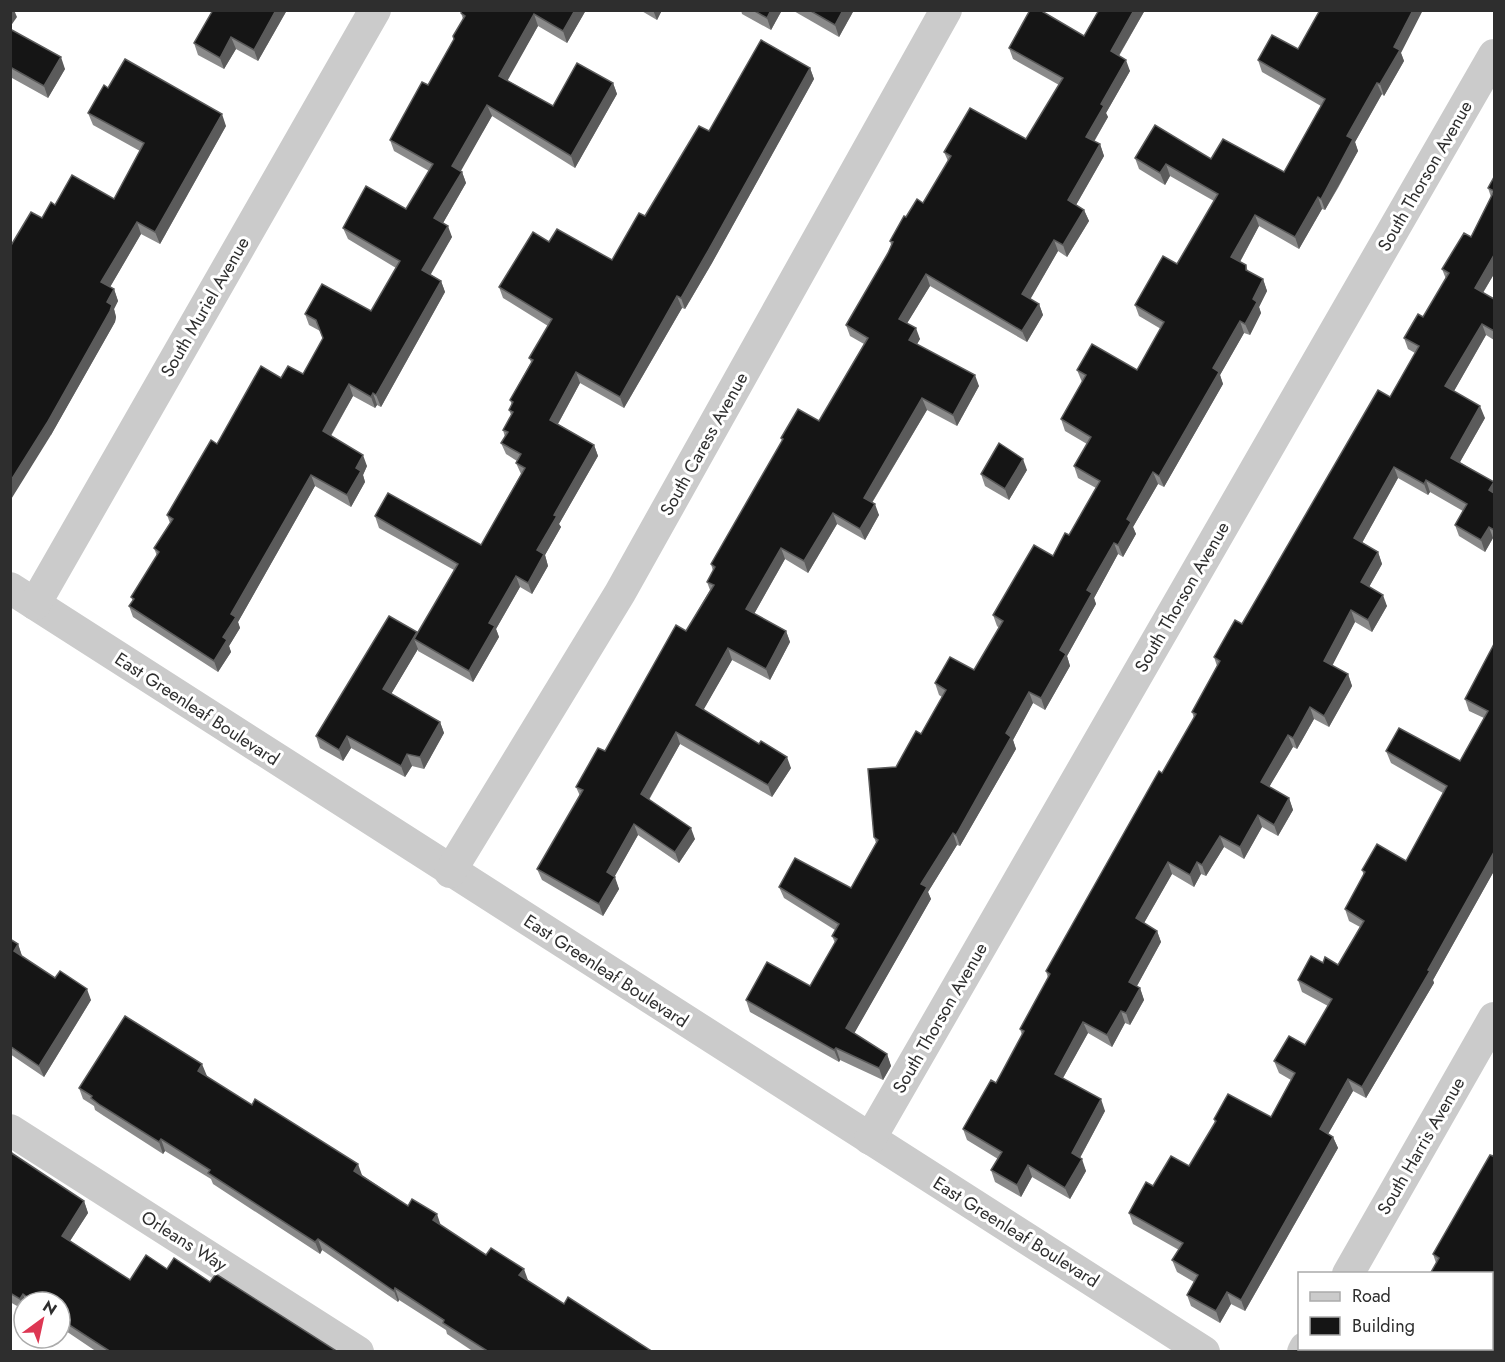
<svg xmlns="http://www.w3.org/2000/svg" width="1505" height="1362" font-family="Jost,sans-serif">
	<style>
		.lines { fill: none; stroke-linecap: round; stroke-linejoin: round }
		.minor { stroke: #cbcbcb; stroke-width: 32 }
		.wall { fill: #8a8a8a }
		.shaded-wall { fill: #5b5b5b }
		.building { fill: #151515; stroke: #5b5b5b; stroke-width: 1.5 }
		.labels { text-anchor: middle; stroke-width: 6; stroke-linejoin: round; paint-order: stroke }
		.street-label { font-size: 18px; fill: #2e2e2e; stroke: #fff }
	</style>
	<rect width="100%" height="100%" fill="#fff"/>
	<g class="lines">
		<g class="minor">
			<path d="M10,588L1204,1352"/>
			<path d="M35,604L375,10"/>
			<path d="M450,872L620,593L946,10"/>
			<path d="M10,1130L358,1352"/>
			<path d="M870,1139L1494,55"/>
			<path d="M1348,1274L1494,1018"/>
			<path d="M1303,1352L1305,1348"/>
		</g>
	</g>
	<g class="wall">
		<path d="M287,10L258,61L236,49L224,69L198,55L194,43Z"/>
		<path d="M586,10L567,43L538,26L507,80L553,106L613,83L617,94L575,168L492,116L460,171L462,172L466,183L443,223L452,237L430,274L441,281L445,292L381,407L377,405L375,408L353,396L331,436L367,466L363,475L365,482L351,507L315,486L238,622L240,628L229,646L231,652L218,672L133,617L129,606L133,601L131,597L157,556L154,548L170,523L167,515L217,444L281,378L303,374L323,339L320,331L309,325L305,314L371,311L396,268L348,239L343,228L406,209L429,171L394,151L390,140L428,85L454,39L463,19L461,13Z"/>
		<path d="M640,10H662L657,20Z"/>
		<path d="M741,10H782L771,30L742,14Z"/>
		<path d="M792,10H854L839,37Z"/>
		<path d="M1099,10H1145L1119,56L1130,71L1106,113L1108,117L1094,142L1100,144L1104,156L1076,205L1084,210L1089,221L1067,257L1058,251L1030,299L1039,304L1043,315L1027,342L930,286L907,323L920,339L917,344L979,386L957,426L927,410L872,503L879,515L865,540L837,524L808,573L785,559L754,614L786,631L790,642L770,680L732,660L703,710L791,768L772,797L680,744L649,800L695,839L679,863L638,835L614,877L619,889L603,916L542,880L537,869L580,796L576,787L605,751L686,631L710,590L707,582L713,571L711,564L782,441L781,438L819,421L864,344L850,336L846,325L888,253L891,245L890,241L906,217L923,203L948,161L944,152L1026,139L1059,85L1013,59L1009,48L1084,36Z"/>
		<path d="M10,29L65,69L48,98L12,78L10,81Z"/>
		<path d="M1298,49L1401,53L1404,61L1384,96L1382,94L1355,142L1358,151L1338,188L1325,210L1322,209L1299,249L1259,226L1240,262L1246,265L1248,272L1263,279L1267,291L1259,307L1261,313L1250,335L1244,333L1220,375L1223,384L1164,487L1158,484L1133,527L1136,534L1123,557L1118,554L1094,598L1096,604L1067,656L1070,666L1045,710L1033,703L1013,740L1016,749L960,846L957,845L928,892L931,899L854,1033L887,1054L891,1066L883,1080L840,1060L839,1062L750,1012L746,1000L810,986L835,943L832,936L835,930L784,898L779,887L851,888L876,843L874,837L896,767L921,734L942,697L939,695L935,683L974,670L999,628L997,626L993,615L1053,556L1069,535L1096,488L1078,478L1074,466L1087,444L1065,431L1061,419L1082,382L1077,370H1137L1161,329L1139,316L1135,305L1177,264L1214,201L1170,176L1165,185L1139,169L1135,158L1211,159L1284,172L1321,106L1262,72L1258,60Z"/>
		<path d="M810,68L814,79L712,263L685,309L682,308L624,408L580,383L558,424L594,445L598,456L559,524L561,527L545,555L548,566L532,594L520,587L496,629L499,637L473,682L418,651V649L391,694L440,722L444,733L424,769L412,766L405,777L351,748L343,761L320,748L316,736L418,634L454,570L379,528L375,516L481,545L521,474L516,463L517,461L506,454L501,443L505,437L503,430L511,415L509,410L512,405L510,400L531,362L529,358L548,326L503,298L499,287L549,242L612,260L709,131Z"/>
		<path d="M108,88L226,126L160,244L141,234L110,287L114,289L118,301L114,309L116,317L115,322L51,435L42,218L55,205L114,199L140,151L93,125L88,113Z"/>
		<path d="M1494,177V274L1483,293L1494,299V340L1486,335L1454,391L1485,418L1460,462L1494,484V539L1493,538L1485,552L1459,536L1455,525L1463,511L1430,492L1428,495L1398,478L1362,543L1378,552L1382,564L1369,587L1387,606L1372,632L1355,622L1332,665L1348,674L1352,686L1329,727L1314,719L1297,749L1293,747L1269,787L1289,798L1293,810L1278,836L1262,827L1244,859L1224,847L1206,876L1201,874L1194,887L1172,874L1144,923L1157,931L1161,942L1137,986L1140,988L1144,1000L1130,1025L1125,1023L1112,1047L1088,1033L1063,1078L1105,1111L1080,1158L1086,1171L1070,1199L1032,1177L1021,1197L995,1182L991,1170L998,1159L967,1140L963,1129L996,1083L1022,1035L1020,1029L1048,978L1046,971L1194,718L1192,712L1217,666L1214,657L1242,624L1390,397L1415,353L1408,349L1404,338L1423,317L1446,279L1442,269L1471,237L1491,197L1488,188Z"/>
		<path d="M1027,470L1009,500L985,486L981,474Z"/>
		<path d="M1494,644V871L1433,980L1434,983L1366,1098L1353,1091L1328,1134L1333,1137L1338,1148L1245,1311L1231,1304L1220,1323L1191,1306L1187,1295L1194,1282L1177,1272L1172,1260L1179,1250L1133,1224L1129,1213L1153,1186L1189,1166L1215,1123L1214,1119L1271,1117L1291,1080L1279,1073L1274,1061L1305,1045L1328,1006L1302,992L1298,980L1323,963L1338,965L1360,927L1349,921L1345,909L1364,876L1362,870L1406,861L1443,793L1391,763L1386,751L1460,761L1484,718L1469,711L1465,699Z"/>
		<path d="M10,939L18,944L22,956V957L91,1000L44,1077L10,1054Z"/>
		<path d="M206,1076L362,1175L408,1206L564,1304L653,1352H474L447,1334L446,1330L399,1300L398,1302L322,1250L320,1254L213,1184L211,1179L165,1151L163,1154L104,1116L95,1110L94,1106L83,1099L79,1088Z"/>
		<path d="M10,1146L13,1154L84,1201L88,1213L70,1241L130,1280L167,1269L210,1282L338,1352H97L60,1327V1302H24V1310L10,1302Z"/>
		<path d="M1494,1154V1346L1491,1344V1274L1436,1263L1433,1254Z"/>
	</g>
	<g class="shaded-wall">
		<path d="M10,10H14L17,17L10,27Z"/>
		<path d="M276,10H287L258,61L254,50Z"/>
		<path d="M575,10H586L567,43L563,31Z"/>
		<path d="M653,10H662L657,20Z"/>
		<path d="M771,10H782L771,30L767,18Z"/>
		<path d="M843,10H854L839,37L835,25Z"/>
		<path d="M1134,10H1145L1115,62L1111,51Z"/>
		<path d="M1413,10H1423L1401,53L1404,61L1384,96L1380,84L1394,47Z"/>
		<path d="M534,14L538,26L504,87L499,76Z"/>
		<path d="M231,37L236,49L224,69L220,58Z"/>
		<path d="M61,57L65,69L48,98L44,86Z"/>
		<path d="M1126,60L1130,71L1106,113L1108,117L1090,148L1086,137L1101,104Z"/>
		<path d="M810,68L814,79L712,263L685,309L681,298Z"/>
		<path d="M613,83L617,94L575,168L571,156Z"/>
		<path d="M1377,83L1382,94L1355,142L1358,151L1325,210L1321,199L1347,136Z"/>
		<path d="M487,105L492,116L457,178L452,166Z"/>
		<path d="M222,114L226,126L160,244L155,232Z"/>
		<path d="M1100,144L1104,156L1072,212L1068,200Z"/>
		<path d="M1166,164L1170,176L1165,185L1160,173Z"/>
		<path d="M462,172L466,183L439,230L434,218Z"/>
		<path d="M1318,197L1322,209L1299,249L1295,237Z"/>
		<path d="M1084,210L1089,221L1067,257L1063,245Z"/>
		<path d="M1255,215L1259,226L1236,269L1231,257Z"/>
		<path d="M137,222L141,234L106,294L101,282Z"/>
		<path d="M448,226L452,237L427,281L422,270Z"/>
		<path d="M1054,240L1058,251L1027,305L1022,294Z"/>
		<path d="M1494,255V274L1479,299L1475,288Z"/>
		<path d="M926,274L930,286L903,330L899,319Z"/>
		<path d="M1263,279L1267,291L1259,307L1261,313L1250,335L1245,324L1253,299Z"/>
		<path d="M441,281L445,292L381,407L376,395Z"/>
		<path d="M114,289L118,301L114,309L116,317L115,322L51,435L10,501V482Z"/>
		<path d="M677,296L682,308L624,408L620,397Z"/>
		<path d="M1039,304L1043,315L1027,342L1022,331Z"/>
		<path d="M1240,321L1244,333L1220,375L1223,384L1164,487L1159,476L1213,368Z"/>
		<path d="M1482,324L1486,335L1450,398L1445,386Z"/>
		<path d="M916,328L920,339L913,351L909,340Z"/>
		<path d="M576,372L580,383L554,431L550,420Z"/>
		<path d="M975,375L979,386L957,426L953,415Z"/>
		<path d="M349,384L353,396L327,442L323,431Z"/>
		<path d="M373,393L377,405L375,408L371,397Z"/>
		<path d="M922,398L927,410L868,509L864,498Z"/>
		<path d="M1480,406L1485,418L1456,469L1451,458Z"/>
		<path d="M594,445L598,456L559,524L561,527L545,555L548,566L532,594L528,583L537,550L554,515Z"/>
		<path d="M363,455L367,466L363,475L365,482L351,507L347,495L356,468Z"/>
		<path d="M1023,459L1027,470L1009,500L1005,489Z"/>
		<path d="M1394,467L1398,478L1358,550L1354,538Z"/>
		<path d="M1153,472L1158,484L1133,527L1136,534L1123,557L1118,545L1127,519Z"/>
		<path d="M311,475L315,486L238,622L240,628L229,646L231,652L218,672L214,661L231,614Z"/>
		<path d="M1426,480L1430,492L1428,495L1424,484Z"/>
		<path d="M1494,482V499L1489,490Z"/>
		<path d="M875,504L879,515L865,540L860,529Z"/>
		<path d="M833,513L837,524L808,573L804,561Z"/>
		<path d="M1489,527L1493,538L1485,552L1481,540Z"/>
		<path d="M1114,543L1118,554L1094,598L1096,604L1067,656L1070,666L1045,710L1041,698L1060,650L1087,590Z"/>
		<path d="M781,548L785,559L750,621L746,609Z"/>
		<path d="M1378,552L1382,564L1365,594L1361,582Z"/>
		<path d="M516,576L520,587L496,629L499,637L473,682L469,671L489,623Z"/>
		<path d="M1383,595L1387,606L1372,632L1368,620Z"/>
		<path d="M1351,610L1355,622L1329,672L1324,661Z"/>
		<path d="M786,631L790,642L770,680L766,669Z"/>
		<path d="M417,632L421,643L414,639L418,649L387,701L383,689Z"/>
		<path d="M728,648L732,660L700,716L696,705Z"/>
		<path d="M1348,674L1352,686L1329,727L1324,716Z"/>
		<path d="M1029,692L1033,703L1013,740L1016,749L960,846L956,835L1006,733Z"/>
		<path d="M1310,707L1314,719L1297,749L1293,738Z"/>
		<path d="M440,722L444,733L424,769L420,757Z"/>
		<path d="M676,732L680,744L645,806L641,794Z"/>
		<path d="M1288,735L1293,747L1265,794L1261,782Z"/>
		<path d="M347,736L351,748L343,761L339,750Z"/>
		<path d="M407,754L412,766L405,777L401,766Z"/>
		<path d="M787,757L791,768L772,797L768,785Z"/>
		<path d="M1289,798L1293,810L1278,836L1274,825Z"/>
		<path d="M1258,815L1262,827L1244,859L1240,847Z"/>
		<path d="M634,824L638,835L611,883L607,872Z"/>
		<path d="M691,828L695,839L679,863L675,852Z"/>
		<path d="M953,833L957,845L928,892L931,899L851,1039L846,1028L921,884Z"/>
		<path d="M1220,836L1224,847L1206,876L1202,865Z"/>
		<path d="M1494,852V871L1433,980L1434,983L1366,1098L1362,1087Z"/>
		<path d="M1168,862L1172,874L1140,930L1136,918Z"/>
		<path d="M1197,862L1201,874L1194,887L1190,875Z"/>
		<path d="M615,877L619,889L603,916L599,904Z"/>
		<path d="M1157,931L1161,942L1133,993L1129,982Z"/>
		<path d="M18,944L22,956L18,963L14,951Z"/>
		<path d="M1140,988L1144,1000L1130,1025L1126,1013Z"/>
		<path d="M87,989L91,1000L44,1077L39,1066Z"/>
		<path d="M1121,1011L1125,1023L1112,1047L1107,1035Z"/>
		<path d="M1083,1022L1088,1033L1059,1085L1055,1074Z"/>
		<path d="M836,1048L840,1060L839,1062L834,1050Z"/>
		<path d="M887,1054L891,1066L883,1080L879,1068Z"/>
		<path d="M202,1064L207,1076L202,1083L198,1071Z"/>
		<path d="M1348,1079L1353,1091L1324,1141L1320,1129Z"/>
		<path d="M1101,1099L1105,1111L1076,1165L1072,1153Z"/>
		<path d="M1333,1137L1338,1148L1245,1311L1241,1300Z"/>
		<path d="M161,1139L165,1151L163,1154L159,1142Z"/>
		<path d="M1082,1159L1086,1171L1070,1199L1065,1188Z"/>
		<path d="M358,1164L362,1175L358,1182L354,1171Z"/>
		<path d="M1028,1165L1032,1177L1021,1197L1017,1185Z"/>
		<path d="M84,1201L88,1213L66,1247L62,1236Z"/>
		<path d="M437,1214L441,1226L433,1220Z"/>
		<path d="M318,1239L322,1250L320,1254L315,1242Z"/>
		<path d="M524,1269L528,1280L523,1287L519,1275Z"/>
		<path d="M395,1288L399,1300L398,1302L394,1291Z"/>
		<path d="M1227,1292L1231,1304L1220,1323L1216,1311Z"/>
		<path d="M23,1294L26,1302H24V1310L20,1299Z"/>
		<path d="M1475,1348H1486L1485,1352H1473Z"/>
	</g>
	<g class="building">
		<path d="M213,10H276L254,50L231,37L220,58L194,43Z"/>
		<path d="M462,10H575L563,31L534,14L499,76L553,106L577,63L613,83L571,156L487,105L452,166L462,172L434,218L448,226L422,270L441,281L376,395L373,393L371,397L349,384L323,431L363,455L356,468L361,471L347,495L311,475L231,614L236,617L223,637L227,640L214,661L129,606L134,599L131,597L159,552L154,548L173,519L167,515L211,440L217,444L261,366L281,378L288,366L303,374L323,338L316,320L305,314L322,284L371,311L400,261L343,228L366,186L406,209L433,164L390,140L422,82L428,85L454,39L453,36L465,16L461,13Z"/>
		<path d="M753,10H771L767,18Z"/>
		<path d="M809,10H843L835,25Z"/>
		<path d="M1030,10H1040L1084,36L1099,10H1134L1111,51L1126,60L1101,104L1104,106L1086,137L1100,144L1068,200L1084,210L1063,245L1054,240L1022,294L1039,304L1022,331L926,274L899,319L916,328L909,340L975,375L953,415L922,398L864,498L875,504L860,529L833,513L804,561L781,548L746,609L786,631L766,669L728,648L696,705L759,744L761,741L787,757L768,785L676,732L641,794L691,828L675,852L634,824L607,872L615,877L599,904L537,869L583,790L576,787L598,748L605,751L676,625L686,631L714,585L707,582L715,567L711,564L783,439L781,438L798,409L819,421L868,338L846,325L888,253L893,242L890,241L904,216L906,217L917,199L923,203L951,156L944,152L970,108L1026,139L1063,78L1009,48Z"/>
		<path d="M1320,10H1413L1394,47L1400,50L1380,84L1377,83L1347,136L1353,139L1321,199L1318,197L1295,237L1255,215L1231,257L1246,265V270L1263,279L1253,299L1257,302L1245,324L1240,321L1213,368L1219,372L1159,476L1153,472L1127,519L1131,522L1118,545L1114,543L1087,590L1092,593L1060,650L1066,654L1041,698L1029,692L1006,733L1011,737L956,835L953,833L921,884L927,887L846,1028L887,1054L879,1068L836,1048L834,1050L746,1000L767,962L810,986L837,939L832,936L839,924L779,887L795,858L851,888L878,840L874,837L868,769L896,767L916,731L921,734L946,690L935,683L950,657L974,670L1003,621L993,615L1034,545L1053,556L1065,533L1069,535L1100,481L1074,466L1091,437L1061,419L1086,375L1077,370L1092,344L1137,370L1164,322L1135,305L1163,256L1177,264L1218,194L1166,164L1160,173L1135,158L1155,125L1211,159L1223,139L1284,172L1325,99L1258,60L1272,35L1298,49Z"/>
		<path d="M10,29L61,57L44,86L10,67Z"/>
		<path d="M761,40L810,68L708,251L681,298L677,296L620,397L576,372L550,420L594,445L554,515L557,516L537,550L544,554L528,583L516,576L489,623L495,626L469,671L414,639L458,564L375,516L388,493L481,545L525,468L516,463L521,454L501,443L508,432L503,430L513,412L509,410L513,402L510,400L533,360L529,358L552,319L499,287L533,232L549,242L557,229L612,260L639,213L645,216L699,126L709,131Z"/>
		<path d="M125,59L222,114L155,232L137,222L101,282L114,289L107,302L112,305L110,311L47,423L10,482V247L31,212L42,218L51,202L55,205L72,175L114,199L144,143L88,113L104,85L108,88Z"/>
		<path d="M1494,177V255L1475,288L1494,299V331L1482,324L1445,386L1480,406L1451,458L1494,482L1489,490L1494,493V530L1489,527L1481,540L1455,525L1467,504L1426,480L1424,484L1394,467L1354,538L1378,552L1361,582L1383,595L1368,620L1351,610L1324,661L1348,674L1324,716L1310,707L1293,738L1288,735L1261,782L1289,798L1274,825L1258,815L1240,847L1220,836L1202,865L1197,862L1190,875L1168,862L1136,918L1157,931L1129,982L1140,988L1126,1013L1121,1011L1107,1035L1083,1022L1055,1074L1101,1099L1072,1153L1082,1159L1065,1188L1028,1165L1017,1185L991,1170L1002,1152L963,1129L964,1127L991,1080L996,1083L1024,1031L1020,1029L1050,974L1046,971L1159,771L1162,773L1196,714L1192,712L1220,661L1214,657L1235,620L1242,624L1378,390L1390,397L1419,346L1404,338L1418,314L1423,317L1449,273L1442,269L1464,233L1471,237L1494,191L1488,188Z"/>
		<path d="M999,443L1023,459L1005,489L981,474Z"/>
		<path d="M389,616L417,632L383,689L440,722L420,757L407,754L401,766L347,736L339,750L316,736Z"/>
		<path d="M1494,644V852L1428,970L1430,971L1362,1087L1348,1079L1320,1129L1333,1137L1241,1300L1227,1292L1216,1311L1187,1295L1198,1275L1172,1260L1183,1243L1129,1213L1146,1182L1153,1186L1171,1156L1189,1166L1216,1121L1214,1119L1228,1094L1271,1117L1295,1073L1274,1061L1289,1036L1305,1045L1332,999L1298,980L1311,956L1323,963L1325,957L1338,965L1364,921L1345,909L1365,872L1362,870L1377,844L1406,861L1447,786L1386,751L1399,728L1460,761L1488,711L1465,699Z"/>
		<path d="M10,939L18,944L14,951L55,978L60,971L87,989L39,1066L10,1046Z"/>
		<path d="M125,1016L202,1064L198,1071L252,1105L255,1099L358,1164L354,1171L408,1206L412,1199L437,1214L433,1220L486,1255L491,1248L524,1269L519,1275L564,1304L568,1297L653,1352H489L443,1323L444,1320L395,1288L394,1291L318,1239L315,1242L208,1173L210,1170L161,1139L159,1142L100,1105L91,1098L92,1096L79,1088Z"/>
		<path d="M10,1152L84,1201L62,1236L130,1280L146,1255L167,1269L174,1258L210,1282L216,1274L338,1352H111L60,1319V1302H34L23,1294L20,1299L10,1293Z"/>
		<path d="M1494,1154V1337L1491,1335V1274H1430L1439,1258L1433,1254L1490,1155L1493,1156Z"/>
		<path d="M1377,1348H1475L1473,1352H1375Z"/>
	</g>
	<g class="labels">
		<g class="street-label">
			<text transform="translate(1425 176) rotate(-60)" y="6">South Thorson Avenue</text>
			<text transform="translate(205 307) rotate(-60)" y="6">South Muriel Avenue</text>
			<text transform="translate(704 444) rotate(-61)" y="6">South Caress Avenue</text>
			<text transform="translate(1182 597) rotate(-60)" y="6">South Thorson Avenue</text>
			<text transform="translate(197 709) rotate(33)" y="6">East Greenleaf Boulevard</text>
			<text transform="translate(606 971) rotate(33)" y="6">East Greenleaf Boulevard</text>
			<text transform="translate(940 1018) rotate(-60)" y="6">South Thorson Avenue</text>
			<text transform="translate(1421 1146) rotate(-60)" y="6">South Harris Avenue</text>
			<text transform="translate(1016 1232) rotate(32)" y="6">East Greenleaf Boulevard</text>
			<text transform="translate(184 1241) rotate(32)" y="6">Orleans Way</text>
		</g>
	</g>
	<rect width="1505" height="1362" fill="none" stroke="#2e2e2e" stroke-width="24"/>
	<rect x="1298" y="1272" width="195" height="78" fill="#ffffff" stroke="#ababab" stroke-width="1.5"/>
	<rect x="1310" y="1292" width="30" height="9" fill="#cbcbcb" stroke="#ababab" stroke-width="1.5"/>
	<text x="1352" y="1302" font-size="18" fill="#2e2e2e">Road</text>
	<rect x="1310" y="1317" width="30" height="18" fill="#151515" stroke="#ababab" stroke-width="1.5"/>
	<text x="1352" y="1332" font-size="18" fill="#2e2e2e">Building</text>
	<g transform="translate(42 1320) rotate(33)"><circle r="28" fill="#ffffff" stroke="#ababab" stroke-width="1.5"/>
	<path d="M0-4.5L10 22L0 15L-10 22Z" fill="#dd3753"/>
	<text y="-9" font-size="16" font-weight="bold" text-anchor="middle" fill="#2e2e2e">N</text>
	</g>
</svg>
